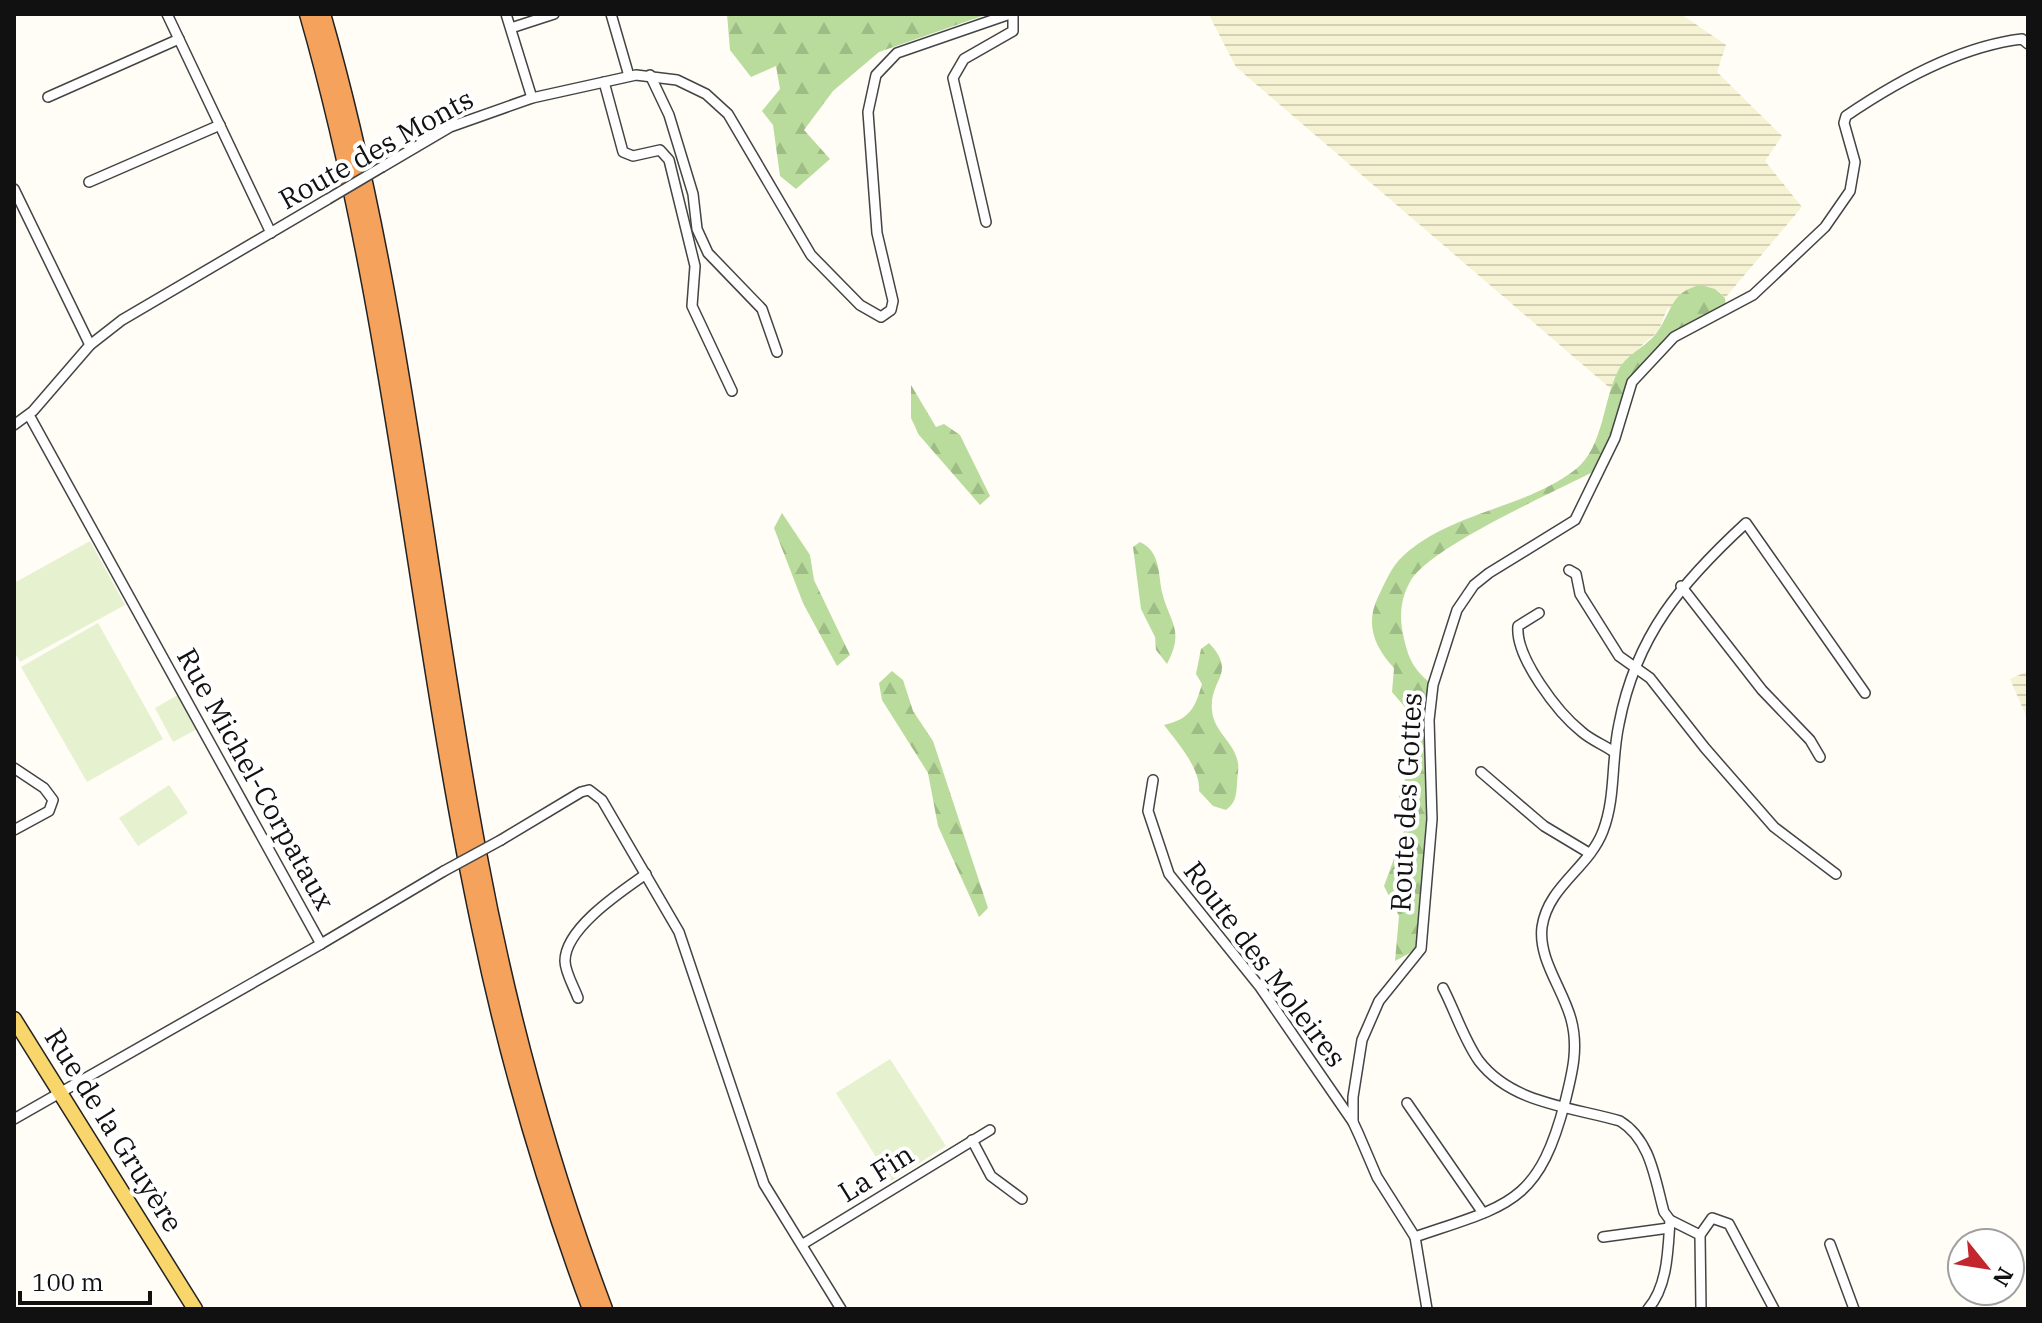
<svg xmlns="http://www.w3.org/2000/svg" width="2042" height="1323" font-family="'IBM Plex Serif',serif">
	<style>
		.farmland { fill: url(#farmland-rules) }
		.forest { fill: url(#forest-firs) }
		.pitch { fill: #e6f2cf }
		.lines { fill: none; stroke-linecap: round; stroke-linejoin: round }
		.street-casing { stroke: #444; stroke-width: 12 }
		.primary-casing { stroke: #222; stroke-width: 17 }
		.highway-casing { stroke: #222; stroke-width: 19 }
		.street { stroke: #fff; stroke-width: 9 }
		.primary { stroke: #f9d66b; stroke-width: 14 }
		.highway { stroke: #f5a25d; stroke-width: 16 }
		.street-bridge-casing { stroke: #444; stroke-width: 12; stroke-linecap: butt }
		.street-bridge { stroke: #fff; stroke-width: 9 }
		.labels { text-anchor: middle; stroke-width: 8; stroke-linejoin: round; paint-order: stroke }
		.street-label { font-size: 28px; fill: #111; stroke: #fff }
	</style>
	<defs>
		<pattern id="farmland-rules" width="6" height="5" patternUnits="userSpaceOnUse" patternTransform="scale(2)"><rect width="6" height="5" fill="#f6f3d4"/><path d="M0 2.5h6" fill="none" stroke="#d2cfb5"/></pattern>
		<pattern id="forest-firs" width="22" height="20" patternUnits="userSpaceOnUse" patternTransform="scale(2)"><rect width="22" height="20" fill="#b9dc9c"/><path d="M5 1l3.5 6h-7zM16 11l3.5 6h-7z" fill="#9ebc85"/></pattern>
	</defs>
	<rect width="100%" height="100%" fill="#fffdf5"/>
	<g class="farmland">
		<path d="M1213,14H1681L1726,45L1717,72L1782,136L1765,161L1802,207L1725,298L1715,289L1667,309L1658,332L1643,344L1615,378L1611,389L1236,67L1210,17Z"/>
		<path d="M2028,671V720L2010,679Z"/>
	</g>
	<g class="forest">
		<path d="M727,14H988L879,52L833,91L804,130L830,159L796,189L780,176L773,125L762,111L780,89L776,66L751,77L730,50Z"/>
		<path d="M1701,285L1715,289L1725,298L1726,307L1674,337L1632,382L1602,467C1560,490 1434,544 1411,580C1401,597 1399,615 1403,634C1408,658 1413,670 1433,685L1431,816L1421,947L1395,961L1399,916L1384,886L1408,820C1399,801 1393,794 1408,776L1405,761L1412,749L1404,731V706L1392,692L1394,668C1374,646 1365,624 1378,597C1385,583 1391,567 1403,556C1452,511 1525,509 1576,469C1604,447 1603,398 1619,369C1628,353 1648,346 1658,331C1672,311 1671,291 1701,285Z"/>
		<path d="M911,385L936,427L944,424L960,435L990,496L980,505L919,435L911,418Z"/>
		<path d="M782,513L810,555L814,580L850,655L837,666L803,603L774,528Z"/>
		<path d="M1140,542C1161,552 1158,574 1162,592C1170,624 1185,630 1167,664L1156,650L1155,637L1141,609L1133,547Z"/>
		<path d="M1209,643C1238,674 1209,679 1212,710C1213,730 1232,741 1237,759C1240,768 1237,775 1237,784C1236,796 1236,802 1226,810L1213,806L1199,791C1201,769 1177,742 1164,725C1190,719 1195,708 1202,684L1196,674L1201,649Z"/>
		<path d="M892,671L903,680L913,711L933,741L988,908L979,917L938,826L928,773L882,700L879,683Z"/>
	</g>
	<g class="pitch">
		<path d="M90,541L125,605L20,662L14,651V583Z"/>
		<path d="M98,623L163,739L87,782L21,667Z"/>
		<path d="M178,695L197,729L173,742L155,708Z"/>
		<path d="M169,785L188,813L138,846L119,818Z"/>
		<path d="M890,1059L946,1146L891,1181L836,1093Z"/>
	</g>
	<g class="lines">
		<g class="street-casing">
			<g id="street">
				<path d="M167,14L271,233"/>
				<path d="M506,14L532,98"/>
				<path d="M611,14L629,76"/>
				<path d="M511,28L554,14"/>
				<path d="M650,75L669,115L693,194L697,229L708,253L762,309L777,352"/>
				<path d="M604,82L623,152L633,156L660,150L669,160L695,266L692,306L732,391"/>
				<path d="M48,97L179,39"/>
				<path d="M382,167L450,127L532,98L636,75L677,80L706,94L728,114L811,255L860,305L881,317L891,310L893,301L877,233L868,112L876,75L897,53L1010,14"/>
				<path d="M89,182L220,125"/>
				<path d="M14,189L90,345"/>
				<path d="M986,222L953,78L964,59L1013,31V14"/>
				<path d="M14,425L33,411L90,345L122,320L328,199"/>
				<path d="M1569,570L1576,574L1580,594L1619,656L1650,678L1705,748L1774,827L1836,874"/>
				<path d="M1681,586L1762,690L1810,740L1820,757"/>
				<path d="M1539,613L1518,626C1515,657 1558,713 1582,732C1591,740 1604,745 1614,752"/>
				<path d="M14,768L44,788L53,800L49,811L14,830"/>
				<path d="M1481,772L1544,826L1589,853"/>
				<path d="M1153,780L1148,811L1169,874L1260,987L1353,1122"/>
				<path d="M501,840L581,792L589,790L602,800L679,932L764,1184L841,1309"/>
				<path d="M321,944L444,871"/>
				<path d="M1443,988C1455,1011 1464,1040 1479,1061C1512,1104 1572,1107 1620,1121C1651,1140 1655,1180 1664,1212L1670,1220L1700,1235"/>
				<path d="M578,998C574,987 565,972 565,961C565,928 622,891 646,874"/>
				<path d="M1407,1103L1483,1213"/>
				<path d="M14,1119L321,944L29,415"/>
				<path d="M972,1140L991,1176L1022,1199"/>
				<path d="M1415,1237C1508,1205 1538,1205 1565,1102C1572,1074 1579,1048 1571,1019C1563,989 1538,959 1542,927C1548,886 1589,868 1603,831C1616,797 1611,760 1619,724C1636,635 1682,582 1746,523L1865,693"/>
				<path d="M1603,1237L1669,1228"/>
				<path d="M803,1244L990,1130"/>
				<path d="M1830,1244L1854,1309"/>
				<path d="M1427,1309L1415,1237L1377,1177L1359,1135L1353,1122V1097L1362,1040L1379,1001L1421,949L1432,819L1429,720L1433,685L1457,610L1474,585L1489,573L1575,520L1615,438L1632,382L1674,337L1753,295L1825,227L1850,191L1855,162L1844,123L1846,116C1896,82 1962,46 2022,39L2028,44"/>
				<path d="M1648,1309C1668,1286 1668,1249 1670,1220"/>
				<path d="M1701,1309L1700,1235L1712,1218L1729,1224L1774,1309"/>
			</g>
		</g>
		<g class="primary-casing">
			<path id="primary" d="M14,1019L195,1309"/>
		</g>
		<g class="highway-casing">
			<g id="highway">
				<path d="M308,14C394,314 416,627 481,931C508,1060 545,1186 591,1309"/>
				<path d="M322,14C401,288 425,573 478,853C507,1008 548,1161 604,1309"/>
			</g>
		</g>
		<use href="#street" class="street"/>
		<use href="#primary" class="primary"/>
		<use href="#highway" class="highway"/>
		<g class="street-bridge-casing">
			<g id="street-bridge">
				<path d="M328,199L382,167"/>
				<path d="M444,871L501,840"/>
			</g>
		</g>
		<use href="#street-bridge" class="street-bridge"/>
	</g>
	<g class="labels">
		<g class="street-label">
			<text transform="translate(376 149) rotate(-29)" y="10">Route des Monts</text>
			<text transform="translate(256 779) rotate(61)" y="10">Rue Michel-Corpataux</text>
			<text transform="translate(1406 802) rotate(-87)" y="10">Route des Gottes</text>
			<text transform="translate(1265 964) rotate(53)" y="10">Route des Moleires</text>
			<text transform="translate(114 1130) rotate(58)" y="10">Rue de la Gruyère</text>
			<text transform="translate(876 1173) rotate(-32)" y="10">La Fin</text>
		</g>
	</g>
	<rect width="2042" height="1323" fill="none" stroke="#111111" stroke-width="32"/>
	<g transform="translate(1986 1267) rotate(120)"><circle r="38" fill="#ffffff" stroke="#a0a0a0" stroke-width="2"/>
	<path d="M0-6L14 30L0 20L-14 30Z" fill="#c4262e"/>
	<text y="-12" font-size="22" font-weight="bold" text-anchor="middle" fill="#111111">N</text>
	</g>
	<path d="M20 1291v12h130v-12" fill="none" stroke="#111111" stroke-width="4"/>
	<text x="32" y="1291" font-size="24" fill="#111111" stroke="#ffffff" stroke-width="6" paint-order="stroke">100 m</text>
</svg>
